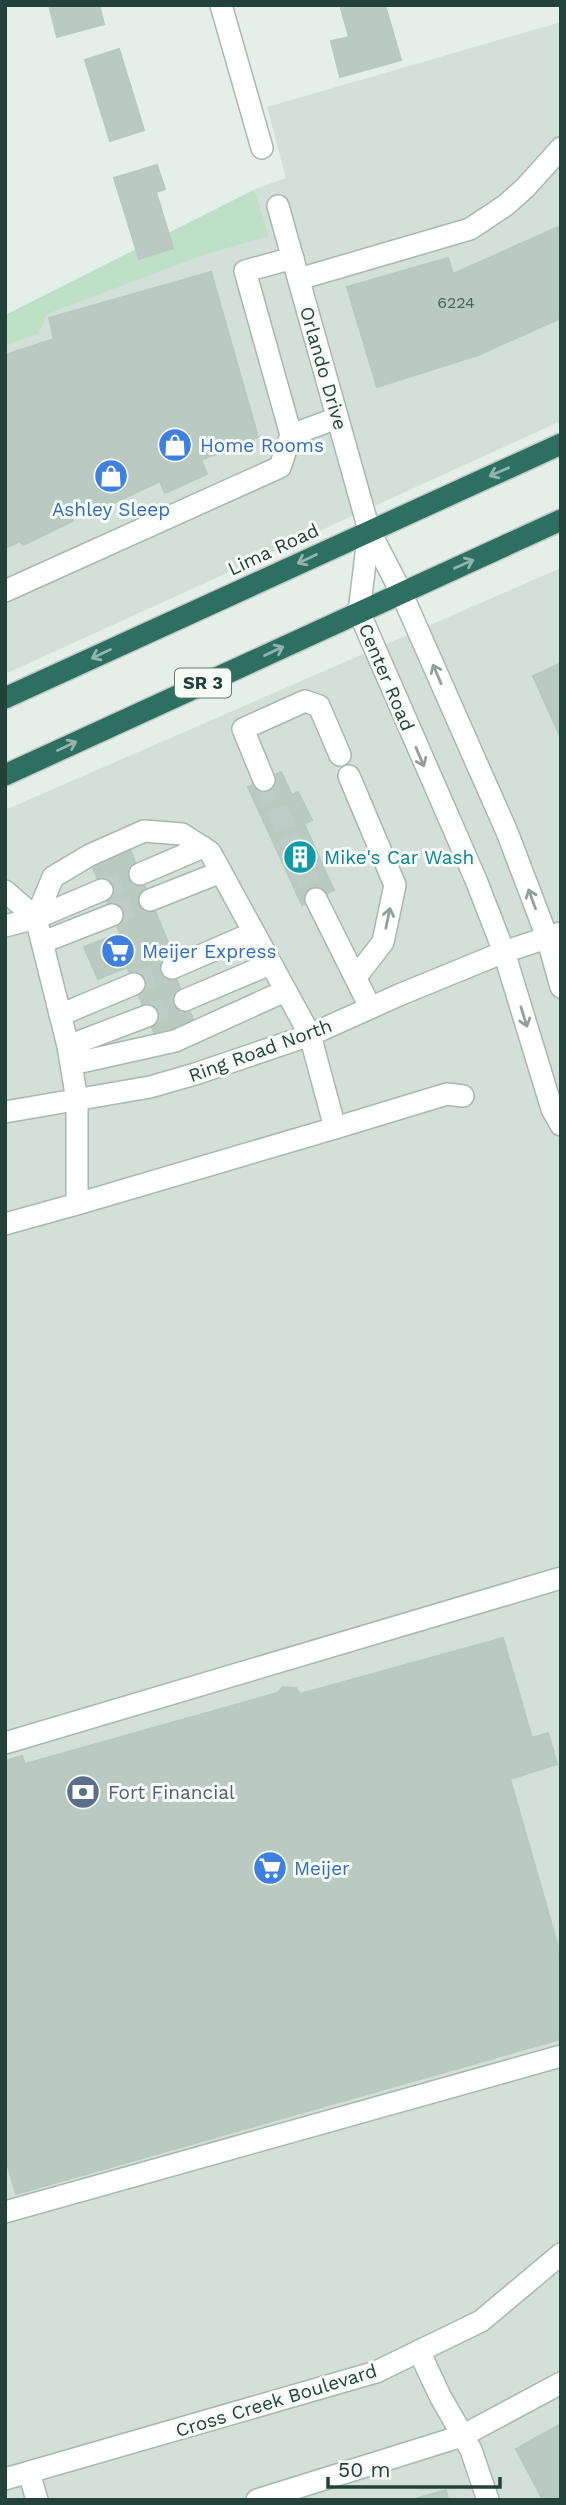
<svg xmlns="http://www.w3.org/2000/svg" width="566" height="2505" font-family="'Work Sans',sans-serif">
	<style>
		.built { fill: #d3dfd9 }
		.green { fill: #bde0c6 }
		.building { fill: #bacac3; stroke: #b7c9c1; stroke-width: 2 }
		.lines { fill: none; stroke-linecap: round; stroke-linejoin: round }
		.minor-tunnel { stroke: #beccc7; stroke-width: 21; stroke-dasharray: 21 10; stroke-linecap: butt }
		.minor-casing { stroke: #a7b8b1; stroke-width: 24 }
		.highway-casing { stroke: #c1cac8; stroke-width: 24 }
		.minor { stroke: #fff; stroke-width: 21 }
		.highway { stroke: #2d6f61; stroke-width: 21 }
		.oneway { stroke: #92b5ac }
		.oneway2 { stroke: #91a09c }
		.labels { text-anchor: middle; stroke-width: 6; stroke-linejoin: round; paint-order: stroke }
		.number-label { font-size: 16px; fill: #49645c }
		.shield { fill: #f6fbf8; stroke: #627a72; stroke-width: 2 }
		.shield-label { font-size: 18px; font-weight: bold; fill: #234239 }
		.street-label { font-size: 19px; fill: #234239; stroke: #f6fbf8 }
		.shop-label { font-size: 19px; fill: #366cbe; stroke: #f6fbf8; text-anchor: start }
		.culture-label { font-size: 19px; fill: #0d838f; stroke: #f6fbf8; text-anchor: start }
		.service-label { font-size: 19px; fill: #4e5e75; stroke: #f6fbf8; text-anchor: start }
	</style>
	<rect width="100%" height="100%" fill="#e5efea"/>
	<g class="built">
		<path d="M561,22V421L5,674V315L258,188L286,178L267,107Z"/>
		<path d="M561,568V2500H5V810Z"/>
	</g>
	<path class="green" d="M254,190L269,236L203,255L47,314L38,334L5,345V315Z"/>
	<g class="building">
		<path d="M49,5H99L104,24L57,37Z"/>
		<path d="M340,5H385L401,60L340,77L331,41L349,37Z"/>
		<path d="M119,49L144,130L110,141L85,60Z"/>
		<path d="M157,165L165,189L156,192L173,248L139,259L114,178Z"/>
		<path d="M558,227L561,233V318L478,355L377,387L347,287L448,258L453,274Z"/>
		<path d="M211,272L258,437L201,460L207,474L165,493L160,481L95,512L92,508L70,517L73,521L23,545L20,541L5,548V355L54,339L49,318Z"/>
		<path d="M561,663V738L533,676Z"/>
		<path d="M281,772L292,795L298,792L312,820L304,824L334,890L302,905L248,787Z"/>
		<path d="M128,845L171,950L165,952L195,1024L157,1040L127,967L98,979L84,947L120,933L90,861Z"/>
		<path d="M503,1638L532,1738L548,1733L557,1764L510,1779L561,1957V2039L16,2194L5,2156V1761L22,1756L25,1764L277,1693L283,1687L296,1688L300,1694Z"/>
		<path d="M561,2424V2500H543L516,2449Z"/>
		<path d="M446,2490L448,2500H411Z"/>
	</g>
	<g class="lines">
		<g class="minor-tunnel">
			<path d="M264,780L316,899"/>
			<path d="M102,890L140,874"/>
			<path d="M112,915L150,900"/>
			<path d="M134,984L172,968"/>
			<path d="M147,1016L185,1000"/>
		</g>
		<g class="minor-casing">
			<g id="minor">
				<path d="M221,5L262,148"/>
				<path d="M278,206L369,530L401,592L507,832L547,937L561,987"/>
				<path d="M299,279L470,229L506,205L525,188L561,148"/>
				<path d="M291,435L245,271L293,258"/>
				<path d="M369,530L359,612L476,880L504,952L552,1109L561,1125"/>
				<path d="M5,591L280,467L291,435L337,418"/>
				<path d="M349,776L395,885L383,942L356,977"/>
				<path d="M264,780L243,729L305,701L319,706L340,755"/>
				<path d="M140,874L203,847"/>
				<path d="M5,891L36,918L68,1046L77,1100V1204L5,1224"/>
				<path d="M316,899L370,1007"/>
				<path d="M150,900L221,872"/>
				<path d="M36,918L53,877L90,855L144,831L182,834L210,852L310,1035L335,1128L77,1204"/>
				<path d="M5,926L36,918L102,890"/>
				<path d="M43,942L112,915"/>
				<path d="M172,968L253,933"/>
				<path d="M185,1000L270,964"/>
				<path d="M60,1015L134,984"/>
				<path d="M68,1046L147,1016"/>
				<path d="M72,1064L175,1041L285,991"/>
				<path d="M5,1112L150,1087L195,1074L310,1035L399,995L504,952L561,933"/>
				<path d="M335,1128L447,1094L463,1096"/>
				<path d="M5,1743L561,1578"/>
				<path d="M5,2212L561,2056"/>
				<path d="M419,2351L440,2396L471,2450L488,2500"/>
				<path d="M29,2472L37,2500"/>
				<path d="M5,2479L376,2372L481,2321L561,2254"/>
				<path d="M257,2500L462,2436L561,2383"/>
			</g>
		</g>
		<g class="highway-casing">
			<g id="highway">
				<path d="M5,698L561,444"/>
				<path d="M5,775L561,520"/>
			</g>
		</g>
		<use href="#minor" class="minor"/>
		<use href="#highway" class="highway"/>
	</g>
	<defs><path id="oneway-shaft" d="M-6 0H5M1.5-3L5.5 0L1.5 3" fill="none" stroke-width="1.6" stroke-linecap="round" stroke-linejoin="round" transform="scale(1.75)"/></defs>
	<g class="oneway">
		<use href="#oneway-shaft" transform="translate(499 472) rotate(156)"/>
		<use href="#oneway-shaft" transform="translate(307 559) rotate(155)"/>
		<use href="#oneway-shaft" transform="translate(464 564) rotate(-24)"/>
		<use href="#oneway-shaft" transform="translate(274 651) rotate(-25)"/>
		<use href="#oneway-shaft" transform="translate(101 654) rotate(155)"/>
		<use href="#oneway-shaft" transform="translate(67 746) rotate(-25)"/>
	</g>
	<g class="oneway2">
		<use href="#oneway-shaft" transform="translate(437 674) rotate(-113)"/>
		<use href="#oneway-shaft" transform="translate(420 757) rotate(67)"/>
		<use href="#oneway-shaft" transform="translate(532 899) rotate(-110)"/>
		<use href="#oneway-shaft" transform="translate(388 918) rotate(-78)"/>
		<use href="#oneway-shaft" transform="translate(524 1017) rotate(73)"/>
	</g>
	<defs>
		<g id="shop-disc" transform="scale(1.75)"><circle r="9.5" fill="#3f7fe0" stroke="#f6fbf8"/><path d="M-5-2.5h2.3a2.7 3.5 0 0 1 5.4 0H5L5.5 6h-11ZM-1.5-2.5h3a1.5 2.3 0 0 0-3 0Z" fill="#fff"/></g>
		<g id="building-disc" transform="scale(1.75)"><circle r="9.5" fill="#0f9aa8" stroke="#f6fbf8"/><path d="M-4-6H4V6H1V3H-1V6H-4ZM-2.5-4.3h1.7v1.8h-1.7ZM.8-4.3h1.7v1.8H.8ZM-2.5-1h1.7V.8h-1.7ZM.8-1h1.7V.8H.8Z" fill="#fff"/></g>
		<g id="supermarket-disc" transform="scale(1.75)"><circle r="9.5" fill="#3f7fe0" stroke="#f6fbf8"/><path d="M-6-5.5h2.5l.6 2H6L4.5 2H-2.5L-4.4-4H-6ZM-1.5 3.2a1.3 1.3 0 1 0 .1 0ZM3 3.2a1.3 1.3 0 1 0 .1 0Z" fill="#fff"/></g>
		<g id="bank-disc" transform="scale(1.75)"><circle r="9.5" fill="#5c6f8a" stroke="#f6fbf8"/><path d="M-6-4H6V4H-6ZM0-2.3a2.3 2.3 0 1 0 0 4.6a2.3 2.3 0 1 0 0-4.6Z" fill="#fff"/></g>
	</defs>
	<g fill-rule="evenodd">
		<use href="#shop-disc" x="175" y="445"/>
		<use href="#shop-disc" x="111" y="476"/>
		<use href="#building-disc" x="300" y="857"/>
		<use href="#supermarket-disc" x="118" y="951"/>
		<use href="#bank-disc" x="83" y="1792"/>
		<use href="#supermarket-disc" x="270" y="1868"/>
	</g>
	<g class="labels">
		<g class="number-label">
			<text x="456" y="308">6224</text>
		</g>
		<rect class="shield" x="175" y="668.5" width="56" height="29" rx="5"/>
		<g class="shield-label">
			<text x="203" y="689">SR 3</text>
		</g>
		<g class="street-label">
			<text transform="translate(324 368) rotate(74)" y="7">Orlando Drive</text>
			<text transform="translate(273 549) rotate(-25)" y="7">Lima Road</text>
			<text transform="translate(387 677) rotate(67)" y="7">Center Road</text>
			<text transform="translate(260 1050) rotate(-20)" y="7">Ring Road North</text>
			<text transform="translate(276 2400) rotate(-17)" y="7">Cross Creek Boulevard</text>
		</g>
		<g class="shop-label">
			<text x="200" y="452">Home Rooms</text>
			<text x="111" y="516" text-anchor="middle">Ashley Sleep</text>
			<text x="142" y="958">Meijer Express</text>
			<text x="294" y="1875">Meijer</text>
		</g>
		<g class="culture-label">
			<text x="324" y="864">Mike's Car Wash</text>
		</g>
		<g class="service-label">
			<text x="108" y="1799">Fort Financial</text>
		</g>
	</g>
	<rect width="566" height="2505" fill="none" stroke="#234239" stroke-width="14"/>
	<path d="M328 2477v10h172v-10" fill="none" stroke="#234239" stroke-width="3.5"/>
	<text x="338" y="2477" font-size="21" fill="#234239" stroke="#f6fbf8" stroke-width="5" paint-order="stroke">50 m</text>
</svg>
